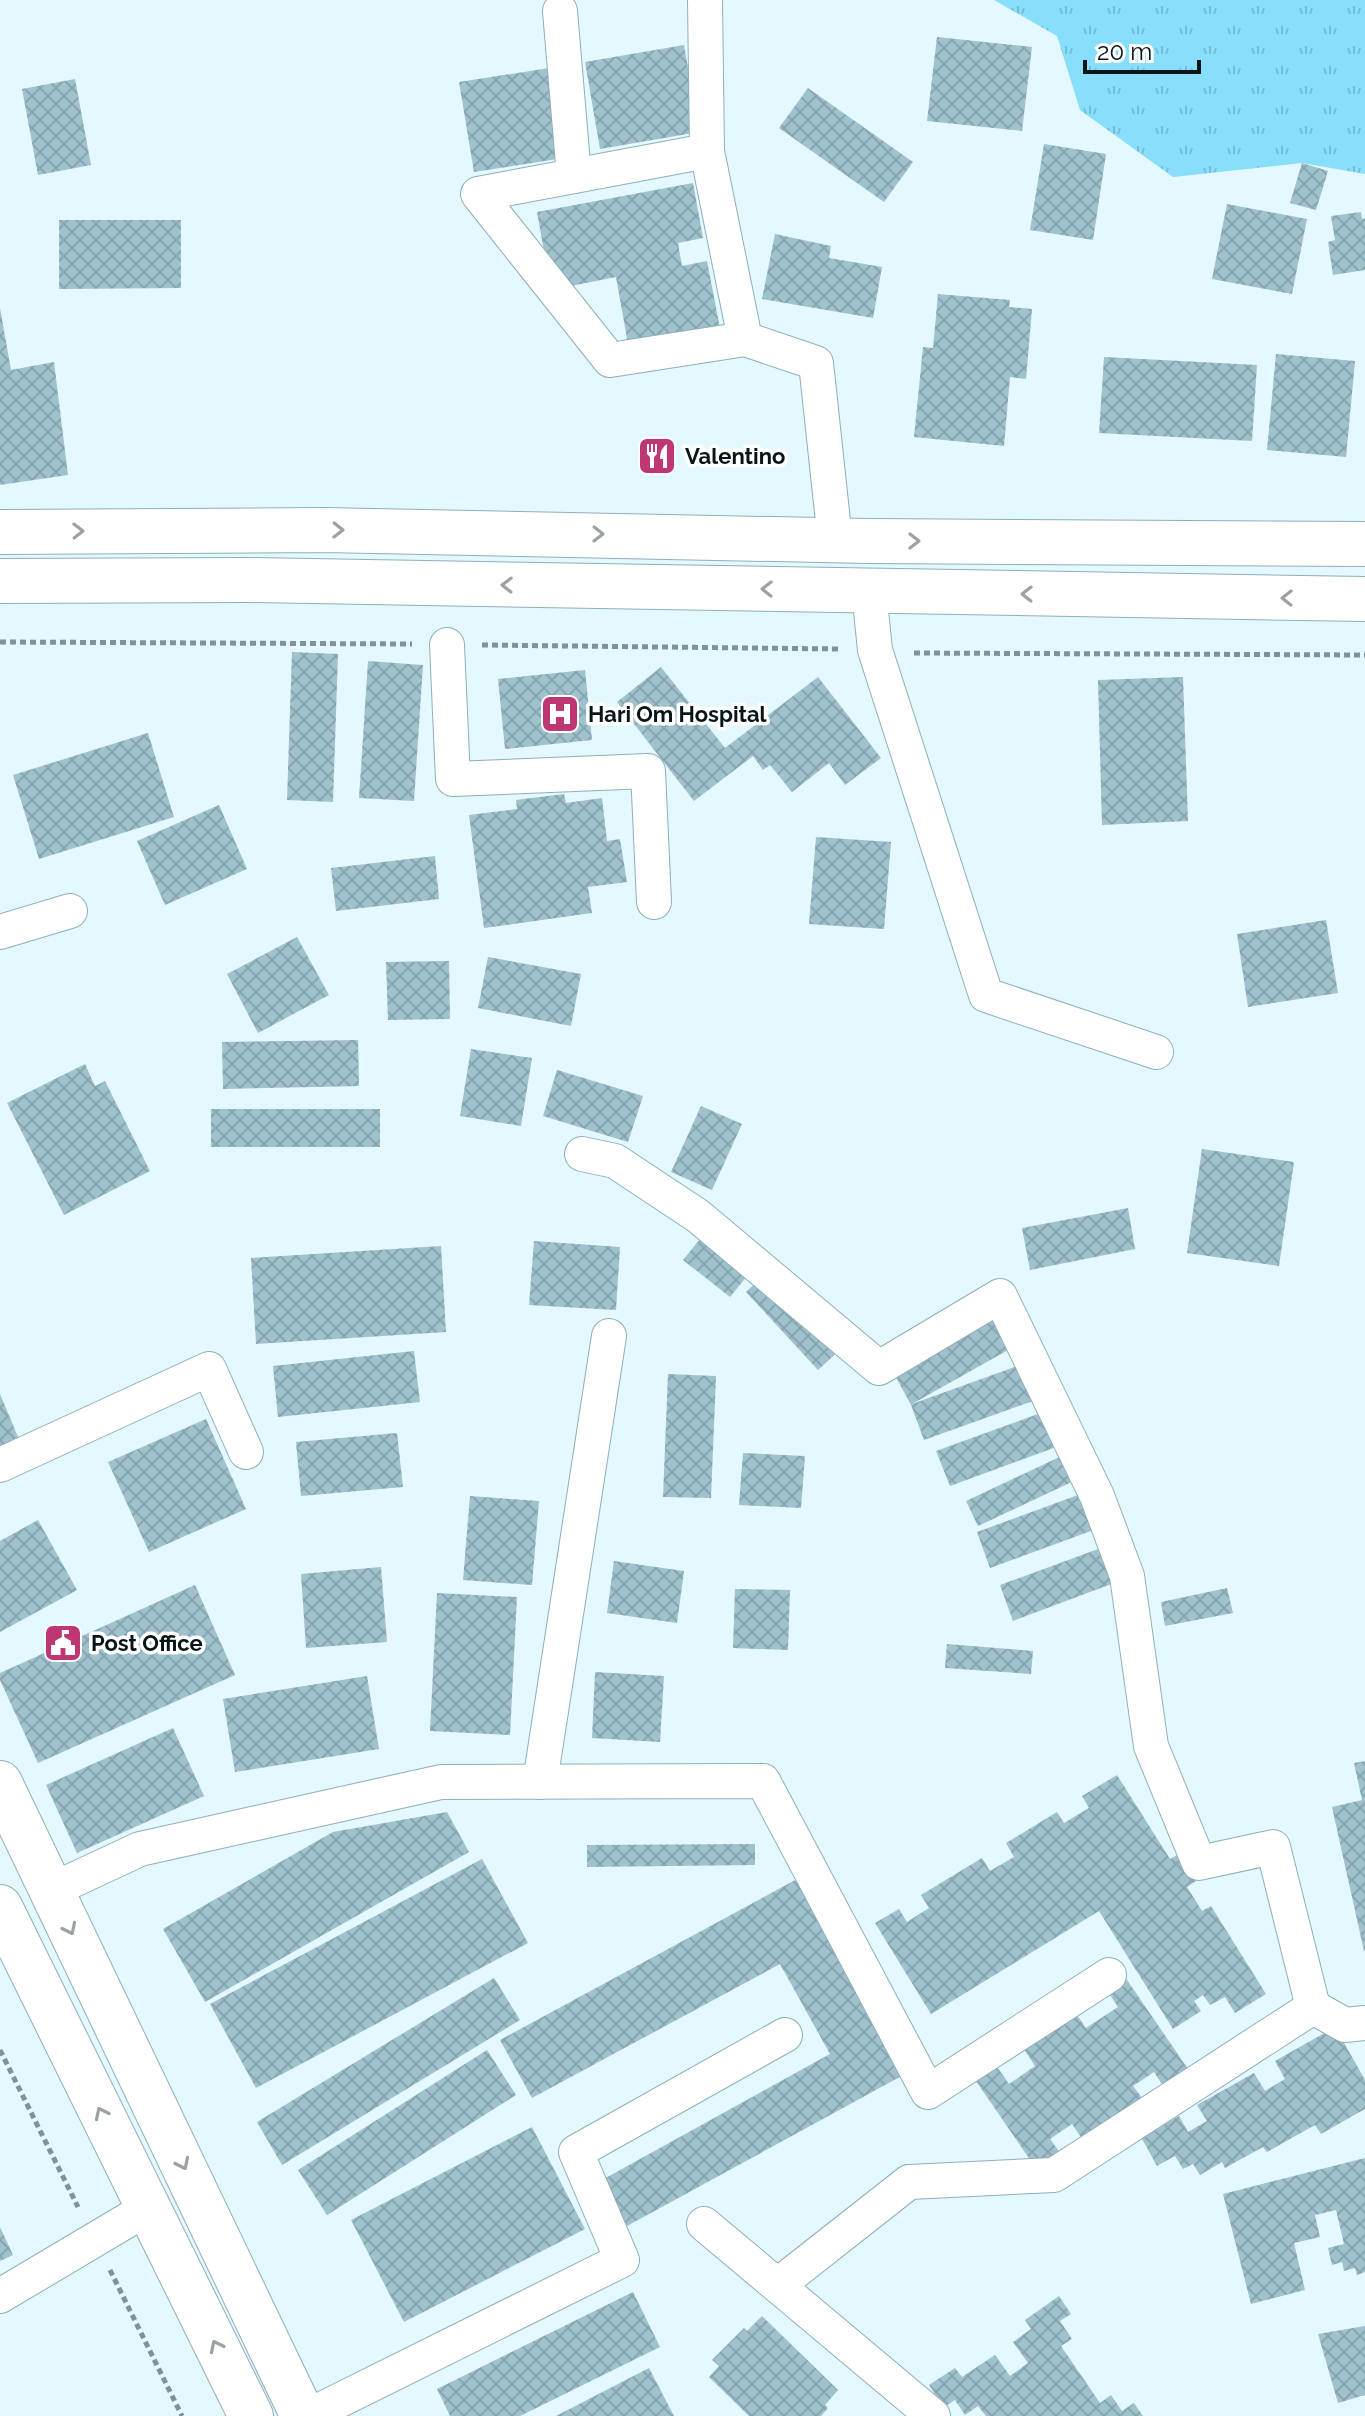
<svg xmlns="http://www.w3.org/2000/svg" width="1365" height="2416" font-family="Raleway,sans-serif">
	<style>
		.grass { fill: url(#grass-tufts) }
		.building { fill: url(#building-cross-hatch) }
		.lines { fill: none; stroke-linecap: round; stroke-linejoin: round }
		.minor-casing { stroke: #8eafba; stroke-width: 36 }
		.secondary-casing { stroke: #8eafba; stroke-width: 46 }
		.primary-casing { stroke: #8eafba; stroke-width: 46 }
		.path { stroke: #809297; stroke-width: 5; stroke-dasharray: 6 4; stroke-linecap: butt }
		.minor { stroke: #fff; stroke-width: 34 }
		.secondary { stroke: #fff; stroke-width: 44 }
		.primary { stroke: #fff; stroke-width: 44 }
		.oneway { stroke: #9ca1a3 }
		.labels { text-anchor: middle; stroke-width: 7; stroke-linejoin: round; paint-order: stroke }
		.poi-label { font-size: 22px; font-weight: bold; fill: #071418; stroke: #fff; text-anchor: start }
	</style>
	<defs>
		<pattern id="grass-tufts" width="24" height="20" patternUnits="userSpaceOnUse" patternTransform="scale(2)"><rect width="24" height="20" fill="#87dffb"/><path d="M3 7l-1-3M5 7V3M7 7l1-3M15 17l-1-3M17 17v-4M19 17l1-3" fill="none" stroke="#73bed6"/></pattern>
		<pattern id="building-cross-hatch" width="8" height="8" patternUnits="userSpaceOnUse" patternTransform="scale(2)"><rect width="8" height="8" fill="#a0c2ce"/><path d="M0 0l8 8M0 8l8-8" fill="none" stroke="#88a6b0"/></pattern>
	</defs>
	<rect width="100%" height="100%" fill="#e3f8ff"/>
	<path class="grass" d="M994,0H1365V174L1302,163L1173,177L1080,110L1057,36Z"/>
	<g class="building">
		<path d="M937,37L1032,47L1022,131L927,121Z"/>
		<path d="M684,45L699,132L600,149L585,62Z"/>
		<path d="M556,67L570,157L474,172L459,82Z"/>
		<path d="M75,79L91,165L38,175L22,89Z"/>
		<path d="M808,88L913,162L884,202L779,128Z"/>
		<path d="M1044,144L1106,154L1093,240L1030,230Z"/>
		<path d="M1302,163L1328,171L1316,210L1290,203Z"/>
		<path d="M693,183L703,238L678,243L682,266L707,261L723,344L631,361L616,277L551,290L537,212Z"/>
		<path d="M1227,204L1307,219L1292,294L1212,279Z"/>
		<path d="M1361,212L1362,219L1365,218V270L1333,275L1328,242L1335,240L1331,216Z"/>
		<path d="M59,220H181V288L59,289Z"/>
		<path d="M775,234L831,246L829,258L882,267L873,318L762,299Z"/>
		<path d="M938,294L1010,300L1009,307L1032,309L1026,379L1010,377L1004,446L914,437L923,347L933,348Z"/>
		<path d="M0,308L11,370L54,362L68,475L0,485Z"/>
		<path d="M1276,354L1355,361L1346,457L1267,450Z"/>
		<path d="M1104,357L1257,365L1252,441L1099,433Z"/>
		<path d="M292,652L338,654L333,802L287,800Z"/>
		<path d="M368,661L423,665L414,801L359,798Z"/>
		<path d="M661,667L725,748L818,677L881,758L845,785L829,763L792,792L770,765L763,770L753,756L694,801L617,702Z"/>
		<path d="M585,670L592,740L505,749L498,679Z"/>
		<path d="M1183,677L1188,821L1102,825L1098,680Z"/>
		<path d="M148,733L174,817L39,859L13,775Z"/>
		<path d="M564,794L566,803L602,798L607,841L620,839L627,882L588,887L592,913L484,928L469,815L517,809L516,800Z"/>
		<path d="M219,805L247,869L165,905L137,841Z"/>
		<path d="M816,837L891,842L884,929L809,924Z"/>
		<path d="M435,856L439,899L336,911L331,868Z"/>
		<path d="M1326,920L1338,993L1248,1007L1237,934Z"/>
		<path d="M297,937L329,995L258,1033L227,974Z"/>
		<path d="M488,957L581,974L571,1026L478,1008Z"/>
		<path d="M449,961L450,1019L388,1020L386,962Z"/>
		<path d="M358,1040L359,1086L223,1089L222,1042Z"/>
		<path d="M471,1049L532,1058L521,1126L460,1116Z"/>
		<path d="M85,1064L95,1086L105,1081L150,1171L64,1215L7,1103Z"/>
		<path d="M557,1070L643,1096L628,1142L543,1116Z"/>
		<path d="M701,1106L742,1124L712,1190L671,1172Z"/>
		<rect x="211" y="1109" width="169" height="38"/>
		<path d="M1202,1149L1294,1162L1279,1266L1187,1253Z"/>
		<path d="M1128,1208L1135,1249L1030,1270L1022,1228Z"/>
		<path d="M709,1228L756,1265L730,1297L683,1260Z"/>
		<path d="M534,1241L620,1247L616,1310L529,1305Z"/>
		<path d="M441,1246L446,1332L256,1344L251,1258Z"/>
		<path d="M769,1270L842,1348L818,1370L746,1292Z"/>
		<path d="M998,1311L1017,1345L912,1404L1020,1365L1033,1401L924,1440L911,1405L892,1370Z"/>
		<path d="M414,1351L420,1402L278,1417L273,1366Z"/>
		<path d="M668,1374L716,1376L711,1498L663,1497Z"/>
		<path d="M0,1394L23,1449L0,1459Z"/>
		<path d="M1046,1411L1059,1446L950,1486L936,1451Z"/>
		<path d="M206,1419L246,1509L149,1552L108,1462Z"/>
		<path d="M397,1433L403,1487L301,1496L296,1442Z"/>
		<path d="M743,1453L805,1456L801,1508L739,1505Z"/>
		<path d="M1066,1454L1078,1479L978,1526L966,1501Z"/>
		<path d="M1086,1492L1099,1528L990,1568L977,1532Z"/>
		<path d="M470,1496L539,1501L532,1585L463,1580Z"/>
		<path d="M38,1520L77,1590L0,1632V1541Z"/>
		<path d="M1109,1545L1122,1580L1013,1621L1000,1585Z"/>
		<path d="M614,1561L684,1571L677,1623L607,1613Z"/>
		<path d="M381,1567L387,1642L306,1648L301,1574Z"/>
		<path d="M195,1585L235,1675L38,1763L0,1680V1673Z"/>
		<path d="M1227,1588L1233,1613L1165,1626L1161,1602Z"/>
		<path d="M735,1589L790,1590L788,1650L733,1648Z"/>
		<path d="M437,1593L517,1597L510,1735L430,1731Z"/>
		<path d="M947,1644L1033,1651L1031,1674L945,1668Z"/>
		<path d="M595,1672L664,1676L660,1742L592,1738Z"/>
		<path d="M367,1676L379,1749L235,1772L223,1699Z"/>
		<path d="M173,1728L204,1796L77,1853L46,1785Z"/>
		<path d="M1365,1761V1951H1364L1332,1807L1362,1800L1354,1763Z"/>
		<path d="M1117,1775L1170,1859L1179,1854L1196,1881L1187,1887L1202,1911L1211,1906L1266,1994L1235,2013L1225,1997L1210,2005L1203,1995L1194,2001L1201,2011L1173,2029L1099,1911L931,2014L875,1923L899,1909L907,1922L929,1908L921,1895L982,1858L990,1871L1014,1857L1006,1843L1057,1812L1064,1823L1089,1808L1082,1796Z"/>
		<path d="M447,1812L469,1852L205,2002L163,1929L333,1832Z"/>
		<path d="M755,1844V1865L587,1867V1845Z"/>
		<path d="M482,1859L528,1943L256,2088L210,2004Z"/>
		<path d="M799,1878L907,2073L627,2226L602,2180L830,2054L780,1964L532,2098L500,2040Z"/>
		<path d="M1125,1977L1188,2069L1163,2086L1154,2072L1133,2086L1143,2099L1083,2140L1072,2124L1050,2139L1061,2154L1037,2170L974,2078L995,2064L1009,2084L1035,2066L1022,2046L1074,2011L1086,2028L1118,2007L1106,1989Z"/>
		<path d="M494,1978L520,2020L282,2165L257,2122Z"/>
		<path d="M1335,2027L1365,2080V2109L1321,2134L1315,2125L1267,2152L1263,2147L1225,2168L1222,2162L1200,2175L1193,2164L1183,2169L1175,2156L1157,2166L1141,2137L1179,2116L1188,2132L1207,2121L1197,2105L1254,2073L1265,2091L1285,2079L1275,2061Z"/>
		<path d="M487,2050L516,2095L327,2215L298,2170Z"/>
		<path d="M532,2127L585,2229L404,2322L351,2220Z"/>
		<path d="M1365,2158V2272L1357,2275L1355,2268L1344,2271L1342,2262L1332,2265L1328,2248L1344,2244L1336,2210L1315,2215L1320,2237L1294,2243L1305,2290L1251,2304L1223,2194Z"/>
		<path d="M0,2227L13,2255L0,2261Z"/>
		<path d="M633,2292L660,2347L520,2416H450L437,2389Z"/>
		<path d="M1059,2296L1071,2314L1060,2321L1072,2339L1061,2346L1100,2403L1111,2395L1122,2411L1134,2403L1143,2416H986L978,2406L965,2415L955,2400L944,2407L929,2385L955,2368L962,2377L995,2355L1010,2376L1028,2363L1013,2342L1031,2329L1025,2320Z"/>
		<path d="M762,2316L838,2390L825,2405L828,2408L821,2416H749L709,2377L719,2366L712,2360L744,2328L747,2331Z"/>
		<path d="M1365,2326V2395L1338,2403L1318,2334Z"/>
		<path d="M649,2368L674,2416H556Z"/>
	</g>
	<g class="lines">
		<g class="minor-casing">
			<g id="minor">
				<path d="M705,0L707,151L745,339L816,363L835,540"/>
				<path d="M560,11L574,176"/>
				<path d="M707,151L478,194L610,360L745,339"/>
				<path d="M869,591L875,650L986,995L1156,1052"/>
				<path d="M447,645L453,779L648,771L654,902"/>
				<path d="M0,932L70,911"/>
				<path d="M582,1154L615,1161L698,1216L879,1368L1000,1296L1097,1496L1127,1576L1151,1746L1199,1863L1273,1847L1313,2007L1054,2175L909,2182L778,2285"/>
				<path d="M0,1465L209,1369L246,1452"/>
				<path d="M540,1782L609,1336"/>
				<path d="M52,1890L140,1849L441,1782L763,1781L928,2092L1109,1975"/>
				<path d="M1313,2007L1345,2025L1365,2023"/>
				<path d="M704,2224L933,2416"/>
				<path d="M0,2296L148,2208"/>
				<path d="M308,2416L622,2260L576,2152L785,2035"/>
			</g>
		</g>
		<g class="secondary-casing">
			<g id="secondary">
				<path d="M0,532L324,530L868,541L1365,544"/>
				<path d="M0,581L247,580L1365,599"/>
			</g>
		</g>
		<g class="primary-casing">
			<g id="primary">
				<path d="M0,1783L303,2416"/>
				<path d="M0,1907L251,2416"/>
			</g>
		</g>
		<g class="path">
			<path d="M0,642L412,644"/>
			<path d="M482,645L840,649"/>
			<path d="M914,653L1365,655"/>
			<path d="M0,2050L78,2207"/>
			<path d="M110,2270L182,2416"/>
		</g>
		<use href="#minor" class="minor"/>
		<use href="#secondary" class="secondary"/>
		<use href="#primary" class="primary"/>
	</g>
	<defs><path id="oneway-chevron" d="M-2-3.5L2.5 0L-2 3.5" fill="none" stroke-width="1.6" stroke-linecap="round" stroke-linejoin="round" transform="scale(2)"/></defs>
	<g class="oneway">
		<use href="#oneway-chevron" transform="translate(338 530) rotate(1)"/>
		<use href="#oneway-chevron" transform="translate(78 531) rotate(-1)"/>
		<use href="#oneway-chevron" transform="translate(598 534) rotate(1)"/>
		<use href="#oneway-chevron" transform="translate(914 541)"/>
		<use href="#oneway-chevron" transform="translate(507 585) rotate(-179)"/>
		<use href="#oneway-chevron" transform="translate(767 589) rotate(-179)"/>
		<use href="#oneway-chevron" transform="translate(1027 594) rotate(-179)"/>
		<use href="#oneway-chevron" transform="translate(1287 598) rotate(-179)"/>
		<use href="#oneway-chevron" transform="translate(70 1929) rotate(64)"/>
		<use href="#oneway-chevron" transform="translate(101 2113) rotate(-116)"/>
		<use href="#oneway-chevron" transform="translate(183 2164) rotate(64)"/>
		<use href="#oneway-chevron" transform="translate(216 2346) rotate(-116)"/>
	</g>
	<defs>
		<g id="restaurant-square" transform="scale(2)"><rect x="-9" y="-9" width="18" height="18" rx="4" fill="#be3673" stroke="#fff"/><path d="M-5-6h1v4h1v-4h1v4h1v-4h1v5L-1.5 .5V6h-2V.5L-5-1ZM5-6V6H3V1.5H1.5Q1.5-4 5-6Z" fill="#fff"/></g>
		<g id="hospital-square" transform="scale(2)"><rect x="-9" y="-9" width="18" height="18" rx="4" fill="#be3673" stroke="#fff"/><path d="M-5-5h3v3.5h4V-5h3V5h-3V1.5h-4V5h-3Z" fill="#fff"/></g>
		<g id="civic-square" transform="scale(2)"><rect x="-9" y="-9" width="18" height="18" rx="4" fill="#be3673" stroke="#fff"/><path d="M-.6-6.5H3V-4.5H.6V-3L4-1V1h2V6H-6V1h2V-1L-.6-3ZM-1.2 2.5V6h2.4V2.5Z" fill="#fff"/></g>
	</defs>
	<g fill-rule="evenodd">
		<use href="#restaurant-square" x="657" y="456"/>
		<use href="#hospital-square" x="560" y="714"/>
		<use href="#civic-square" x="63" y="1643"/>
	</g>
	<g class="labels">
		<g class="poi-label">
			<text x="685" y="464">Valentino</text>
			<text x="588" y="722">Hari Om Hospital</text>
			<text x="91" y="1651">Post Office</text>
		</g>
	</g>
	<path d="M1085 60v12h114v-12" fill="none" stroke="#071418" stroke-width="4"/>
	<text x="1097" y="60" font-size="24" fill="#071418" stroke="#ffffff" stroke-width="6" paint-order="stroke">20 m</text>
</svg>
